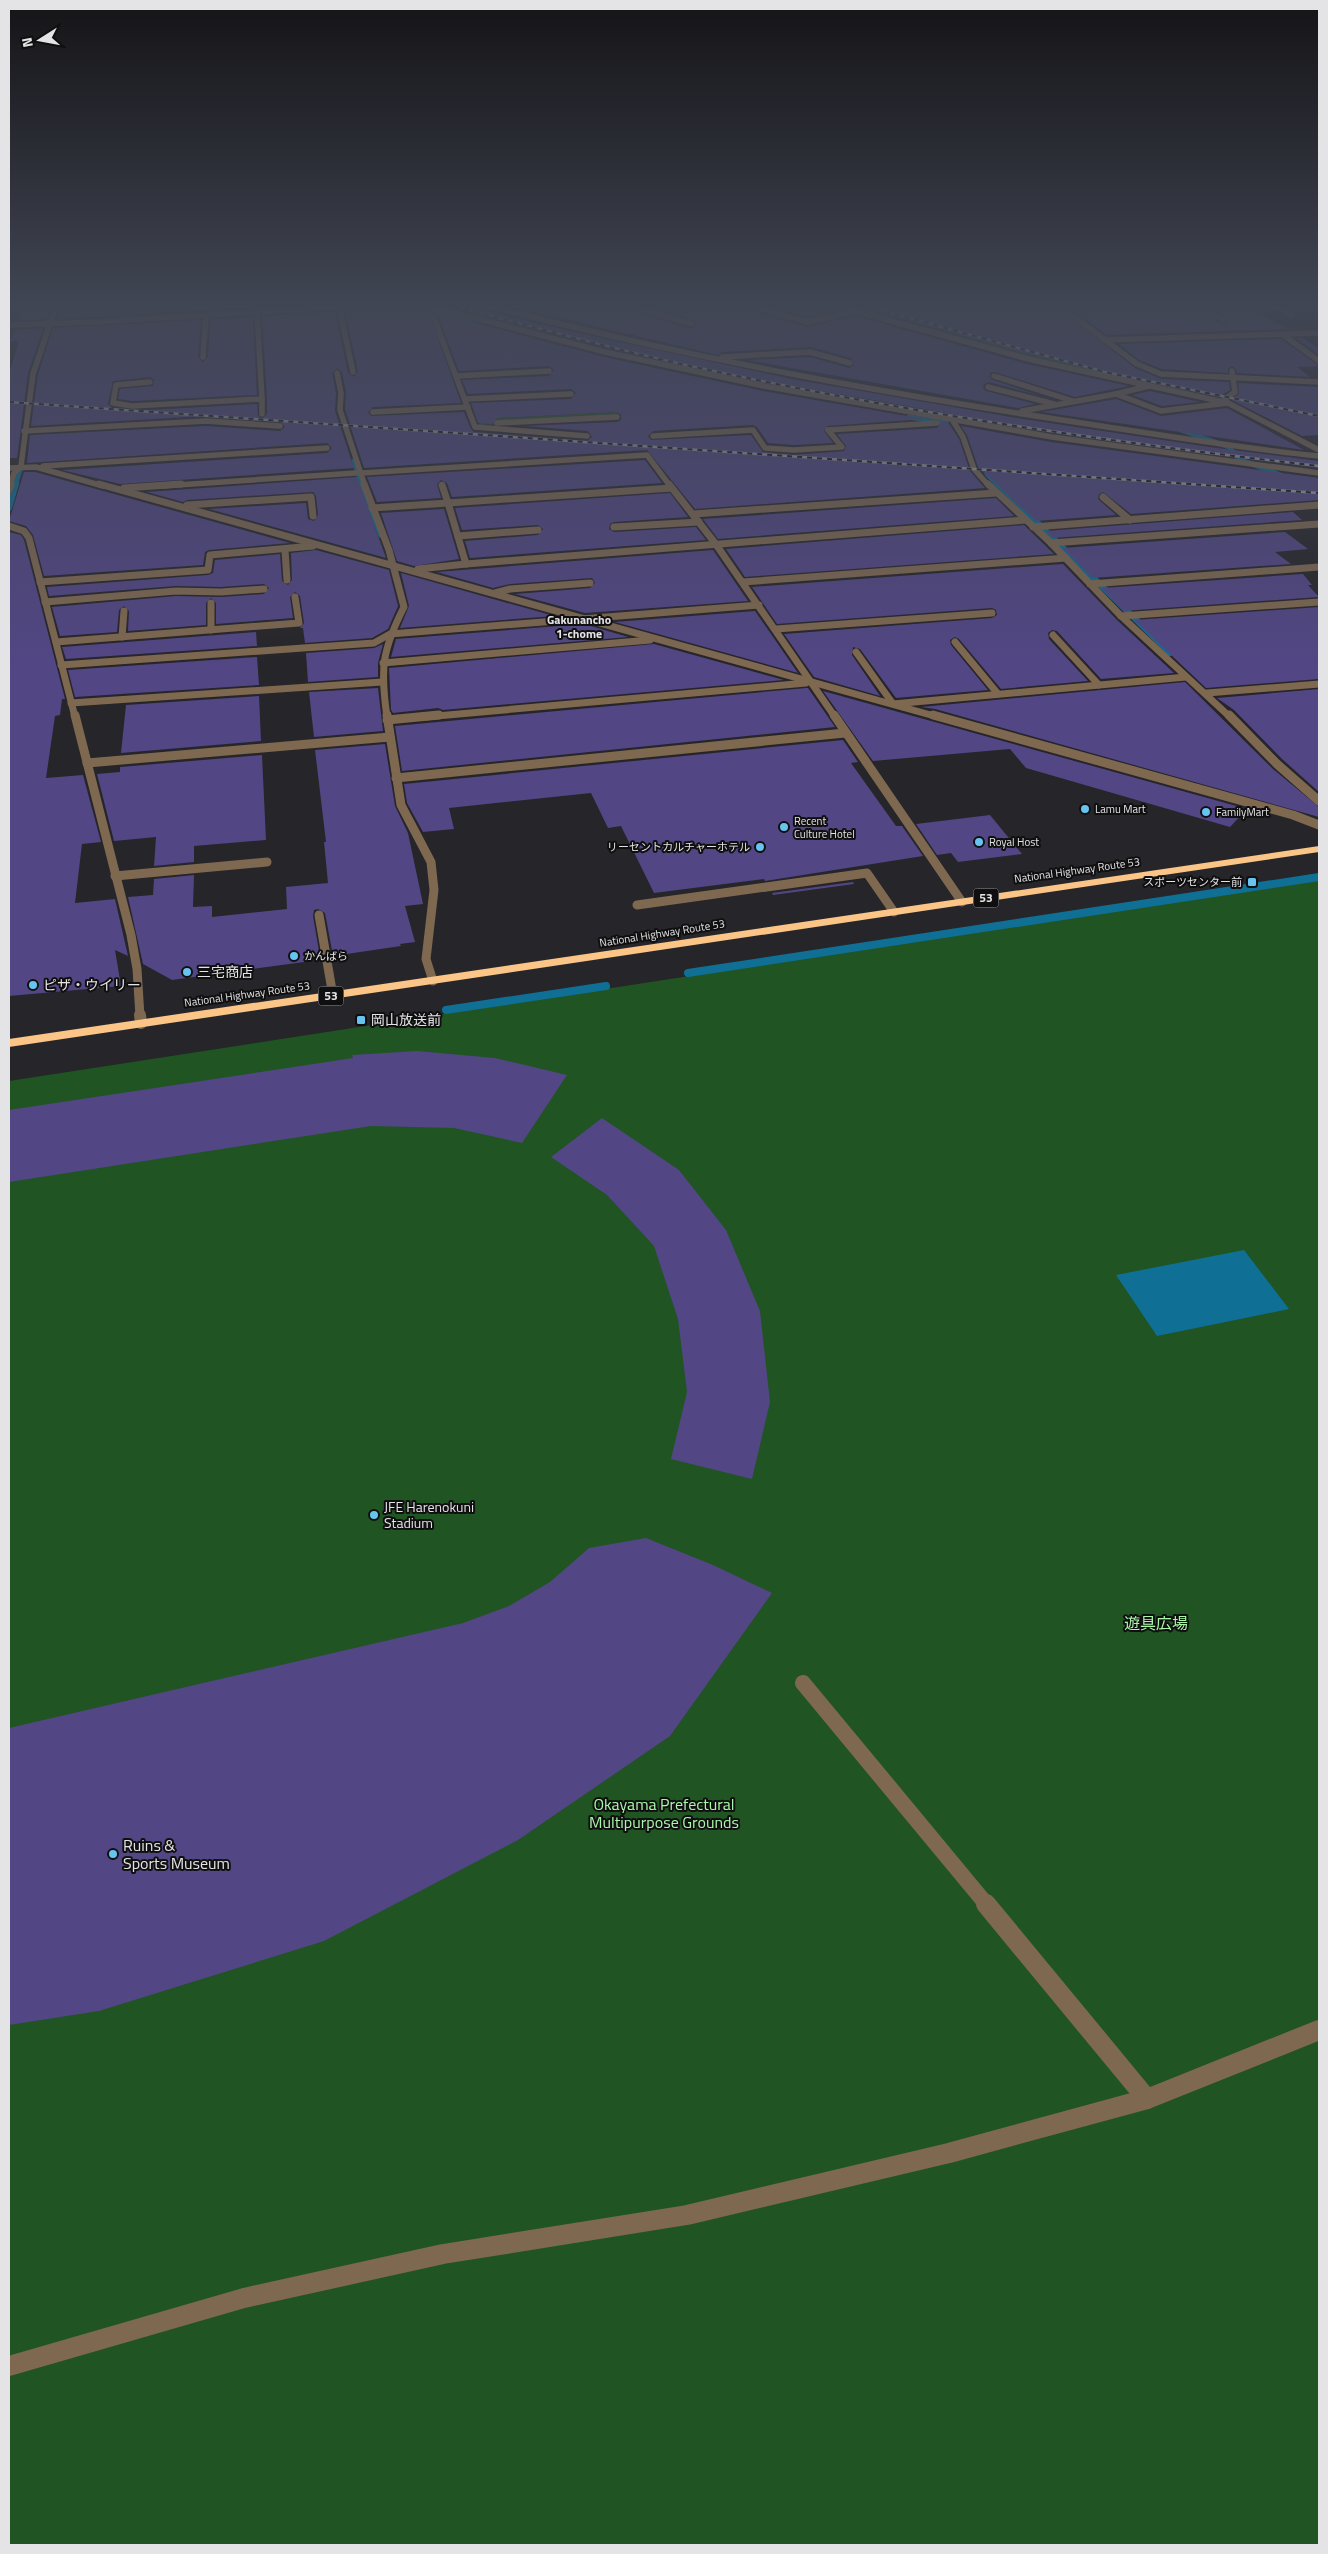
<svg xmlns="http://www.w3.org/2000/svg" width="1328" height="2554" font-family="'Titillium Web','Noto Sans JP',sans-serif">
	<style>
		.green { fill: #205422 }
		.water { fill: #0f6f95 }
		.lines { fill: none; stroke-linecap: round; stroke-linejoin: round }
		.stream-far2 { stroke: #0f6f95; stroke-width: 5 }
		.stream-far1 { stroke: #0f6f95; stroke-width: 6 }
		.stream { stroke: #0f6f95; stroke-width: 8 }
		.building { fill: #524684 }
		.minor-far5 { stroke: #7e6850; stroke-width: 5.5 }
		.minor-far4 { stroke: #7e6850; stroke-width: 7 }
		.minor-far3 { stroke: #7e6850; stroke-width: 9 }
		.minor-far2 { stroke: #7e6850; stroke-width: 12 }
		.minor-far1 { stroke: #7e6850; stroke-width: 16 }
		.minor { stroke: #7e6850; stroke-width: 20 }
		.highway { fill: #fac587; fill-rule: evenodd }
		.rail-casing { stroke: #a7a7aa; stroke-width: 2.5 }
		.rail { stroke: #0f0f10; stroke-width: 2; stroke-dasharray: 5; stroke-linecap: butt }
		.poi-dot { fill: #67c4f0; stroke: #0f0f10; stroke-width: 2 }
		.labels { text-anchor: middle; stroke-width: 4; stroke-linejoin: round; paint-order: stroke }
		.far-poi-label { font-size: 11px; fill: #e4e4e7; stroke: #0f0f10; text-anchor: start }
		.far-street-label { font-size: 11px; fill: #e4e4e7; stroke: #0f0f10 }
		.far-neighbourhood-label { font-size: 12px; font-weight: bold; fill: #e4e4e7; stroke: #0f0f10 }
		.shield { fill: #0f0f10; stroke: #a4a4a6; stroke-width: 1 }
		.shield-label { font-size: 12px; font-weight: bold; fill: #e4e4e7 }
		.poi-label { font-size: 14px; fill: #e4e4e7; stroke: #0f0f10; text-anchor: start }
		.near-park-label { font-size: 16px; fill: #aaf7a9; stroke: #0f0f10 }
		.near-poi-label { font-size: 16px; fill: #e4e4e7; stroke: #0f0f10; text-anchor: start }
	</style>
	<rect width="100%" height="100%" fill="#262529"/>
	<g class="green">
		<path d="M843,306H856L899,320L1106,372L1096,374L990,348Z"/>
		<path d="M617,412L620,418L480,425L478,419Z"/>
		<path d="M1319,879V2545H9V1081Z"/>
	</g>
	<path class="water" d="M1244,1250L1289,1309L1157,1336L1116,1275Z"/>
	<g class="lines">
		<g class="stream-far2">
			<path d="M413,309L452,315L488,330"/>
			<path d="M909,417L946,423"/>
			<path d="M1181,430L1229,447L1239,459L1283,476"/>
			<path d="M354,461L362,486"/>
			<path d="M987,474L999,486"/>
			<path d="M15,486L20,470"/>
		</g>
		<g class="stream-far1">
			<path d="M362,484L381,535"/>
			<path d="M998,484L1170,653"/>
			<path d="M9,508L16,484"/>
		</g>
		<g class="stream">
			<path d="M688,973L1319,877"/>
			<path d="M446,1010L606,986"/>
		</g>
	</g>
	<g class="building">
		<path d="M24,306H51L47,319L18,320Z"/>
		<path d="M61,306H267L57,319Z"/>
		<path d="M354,306H424L428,311L461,403L373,407L368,412L371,416L464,412L471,429L474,432L587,441L592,437L588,431L525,426L617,422L621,420V415L617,412L497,418L492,424L478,423L471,403L571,399L576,393L571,389L468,394L462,380L549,376L554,370L549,366L459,371L438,315L441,314L604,357L763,391L924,419L827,426L824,431L833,443L794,445L768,443L757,427L753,425L653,431L648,436L651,440L751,435L763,452L794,455L844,451L846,446L837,434L937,428L942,422L949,424L959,439L970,471L985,488L695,509L647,450L364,468L345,409L346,392L342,372L337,368L332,373L336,393L335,411L354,468L120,484L62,470L327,453L332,448L327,443L27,463L30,435L206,426L280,431L285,427L280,421L206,416L31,426L38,375L53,328L201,320L198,357L203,362L208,357L210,319L253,317L257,395L132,401L118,399L120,389L153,386L154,380L150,377L113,381L108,404L112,408L132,411L257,404L258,416L262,419L267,414V399L262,316L335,312L348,373L354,377L358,371L345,311L351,310Z"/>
		<path d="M449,306H484L488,311L564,330L792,379L1023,419L1209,447L1319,461V468L1053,432L765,381L606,347Z"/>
		<path d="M510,306H626L630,310L691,329L696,326L694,320L649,306H756V311L759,314L807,327L855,316L1027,364L1129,386L1075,397L995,372H991L989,377L993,380L1041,396L989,382L984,384L983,388L986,391L1035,404L1018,408L747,360L810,357L849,368L854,365L851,358L811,347L722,352L718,355Z"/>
		<path d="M778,306H832L837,311L808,317L777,309Z"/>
		<path d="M856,306H992L997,311L1004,310L1007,306H1055L1135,368L1161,379L1229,382L1230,390L1220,396L1029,354Z"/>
		<path d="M1068,306H1197L1223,325L1227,322V318L1211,306H1248L1287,329L1107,335Z"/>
		<path d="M43,328L28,373L17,458H9V374L19,341H10L15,330Z"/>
		<path d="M1296,338H1302L1319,348V355Z"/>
		<path d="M1281,339L1319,366L1297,367L1310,377L1237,373L1236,369L1232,366L1228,369V373L1162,369L1139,360L1119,344Z"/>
		<path d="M1238,383L1319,387V435L1302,436L1232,400L1239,393Z"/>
		<path d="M1150,391L1200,402L1162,406L1132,395Z"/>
		<path d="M1116,399L1161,416L1227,408L1304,450L1042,412Z"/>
		<path d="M961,426L1051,442L1319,478V500L1131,514L1103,492L1099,494L1098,499L1116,515L1036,521L978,467L967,435Z"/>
		<path d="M645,460L662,483L452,497L447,483L441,480L437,484L441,498L377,502L367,477Z"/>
		<path d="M24,472H35L290,543L209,550L205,552L203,565L44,576L33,535L26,526L9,521Z"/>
		<path d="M357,477L386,558L209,509L306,503L308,519L314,521L318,515L316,496L313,492L187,500L183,502L147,492Z"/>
		<path d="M670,493L688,517L614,522L610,524L609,529L614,532L696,527L706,540L470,558L465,541L538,535L543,529L538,525L462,530L455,508Z"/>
		<path d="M996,498L1014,516L718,539L703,519Z"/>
		<path d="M444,509L459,559L414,566L397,561L381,513Z"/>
		<path d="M1293,512L1302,520L1053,538L1046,531Z"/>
		<path d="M1024,525L1054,554L745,577L726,549Z"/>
		<path d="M9,532L21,535L24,540L65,699H62L60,715L55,716L46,778L83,775L101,842L82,844L75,903L115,899L128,956L115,950L121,986L9,996Z"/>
		<path d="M1285,532L1308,549L1275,552L1291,564L1092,578L1063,548Z"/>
		<path d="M316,550L389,570L398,606L388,629L372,638L305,643L303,628H300L304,623L300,596L295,592L290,597L293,618L216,624V603L211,598L206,603V625L128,631L129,611L124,606L119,610L117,632L60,636L52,607L176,596L221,597L264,594L269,588L264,584L221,587L176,586L49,596L47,587L208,575L213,573L215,560L280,554L282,581L288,585L292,580L291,553Z"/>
		<path d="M713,550L748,601L585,613L515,594L590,588L595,583L592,578L510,584L493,588L437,572Z"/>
		<path d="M1063,564L1117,620L1174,673L1101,679L1057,631L1052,630L1048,633L1049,639L1088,681L1001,689L959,639L955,637L950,640L951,645L988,690L896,698L860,649L853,647L852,655L880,696L814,677L784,634L992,618L997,615L996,610L992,608L777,624L752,587Z"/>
		<path d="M401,573L554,616L400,628L409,606Z"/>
		<path d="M1303,574L1312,585H1308L1319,597L1123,611L1102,588Z"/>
		<path d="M1319,607V679L1206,688L1134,620Z"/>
		<path d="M755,611L798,673L615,622Z"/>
		<path d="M584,624L628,637L391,657L396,639Z"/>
		<path d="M256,632L257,646L66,659L62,647Z"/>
		<path d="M383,644L378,663V677L308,682L306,653L374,648Z"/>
		<path d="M654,644L784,680L443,710L438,708L393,713L391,710L389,668Z"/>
		<path d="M257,657L259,685L75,697L68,670Z"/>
		<path d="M1185,682L1273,769L1319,807V817L935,709L921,707Z"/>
		<path d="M378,688L383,731L314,737L309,692Z"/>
		<path d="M806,688H808L835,727L402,771L395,726Z"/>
		<path d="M1319,689V792L1282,759L1234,710L1217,698Z"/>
		<path d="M823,691L931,721L1247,809L1230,827L1026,768L1010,749L873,761Z"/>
		<path d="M259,696L261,741L121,753L126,705Z"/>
		<path d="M843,740L858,762L851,763L896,826H902L923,856L765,881L764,879L654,893L621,826L608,828L591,793L449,808L454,829L423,832L407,803L404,784Z"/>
		<path d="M385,744L395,806L408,833L423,904L405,906L415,942L400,944L401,946L333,956L325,913L318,909L314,910L313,916L320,957L304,959V962L172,980L143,964L128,897L153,895L154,879L194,875L193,907L212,906V917L287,909L286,887L328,883L324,842H326L315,750Z"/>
		<path d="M262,755L266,840L194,846V862L154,866L156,837L114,841L97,774L120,772V767Z"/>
		<path d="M990,815L1022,854L958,862L951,853L937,855L916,824Z"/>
		<path d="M853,882L854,884L773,895L772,893Z"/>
		<path d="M417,1051L495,1058L567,1075L522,1143L454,1128L371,1126L9,1182V1110L353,1058L352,1055Z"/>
		<path d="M602,1118L679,1170L726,1230L760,1311L770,1402L752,1479L671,1459L687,1392L678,1319L654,1246L607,1195L551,1157Z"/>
		<path d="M646,1538L713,1565L772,1593L670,1736L518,1840L324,1941L99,2011L9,2025V1728L463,1623L509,1606L550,1582L589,1548Z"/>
	</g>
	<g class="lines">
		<g class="minor-far5">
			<path d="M429,306L605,352L764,386L1052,437L1319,473"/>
			<path d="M489,306C691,359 894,395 1101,426C1173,437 1246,449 1319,456"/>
			<path d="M631,306L692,324"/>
			<path d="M773,306L760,309L808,322L853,312"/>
			<path d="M837,306L1028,359L1228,403L1161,411L1116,394L1149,386"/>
			<path d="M997,306H1002"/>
			<path d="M1060,306L1137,364L1161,374L1319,382"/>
			<path d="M1202,306L1223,320"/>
			<path d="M1276,306L1292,315"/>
			<path d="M339,307L353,372"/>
			<path d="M442,308L432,313L475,427L587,436"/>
			<path d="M9,325L96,322L349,306"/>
			<path d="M1282,334L1319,361"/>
			<path d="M1104,340L1319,333"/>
			<path d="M203,357L206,315"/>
			<path d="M722,357L810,352L850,363"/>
			<path d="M337,373L341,393L340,410L365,486"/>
			<path d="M457,376L549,371"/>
			<path d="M994,376L1073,401"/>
			<path d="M150,382L116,385L113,403L132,406L262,399L257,312"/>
			<path d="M988,387L1054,404"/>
			<path d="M262,399V414"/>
			<path d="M465,399L571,394"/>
			<path d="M1222,401L1235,392L1232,371"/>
			<path d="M1228,403L1319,450"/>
			<path d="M1022,411L1116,394"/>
			<path d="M373,412L468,407"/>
			<path d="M953,421L963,437L974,469L989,486"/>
			<path d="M497,423L617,417"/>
			<path d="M828,430L937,423"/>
			<path d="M24,431L206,421L280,426"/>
			<path d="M653,436L753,430L765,448L794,450L842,447L828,430"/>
			<path d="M43,466L327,448"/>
			<path d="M9,468L36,467L103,486"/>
			<path d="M362,473L647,455L670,486"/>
			<path d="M10,486L14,473L21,466L33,374L56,306"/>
			<path d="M162,486L356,473"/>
		</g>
		<g class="minor-far4">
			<path d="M99,484L938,717"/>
			<path d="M364,484L389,550L404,607C382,650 380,669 387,717"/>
			<path d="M669,484L672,488"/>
			<path d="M988,484L1051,543L1121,616L1230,717"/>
			<path d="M124,488L181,484"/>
			<path d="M9,490L11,484"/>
			<path d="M1103,497L1130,520"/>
			<path d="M187,505L311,497L313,516"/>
			<path d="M372,508L448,503L442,485"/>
			<path d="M693,514L996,493"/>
			<path d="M9,526L24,531L29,538L75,717"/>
			<path d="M614,527L699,522"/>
			<path d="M1033,527L1319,505"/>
			<path d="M458,536L538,530"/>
			<path d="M1051,543L1319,524"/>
			<path d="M285,550L287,580"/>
			<path d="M466,564L1026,520"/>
			<path d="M418,569L466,564L448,503L672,488L715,543L835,717"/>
			<path d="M40,582L208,570L210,555L313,546"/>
			<path d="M743,582L1066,558"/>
			<path d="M1090,584L1319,567"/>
			<path d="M495,593L510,589L590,583"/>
			<path d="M45,602L176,591L221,592L264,589"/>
			<path d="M211,603V630"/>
			<path d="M1121,616L1319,602"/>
			<path d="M776,629L992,613"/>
			<path d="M1053,635L1099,685"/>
			<path d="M122,637L124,611"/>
			<path d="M56,642L299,623L295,597"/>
			<path d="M955,642L998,694"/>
			<path d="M856,652L893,704L1186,677"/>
			<path d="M383,663L650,640"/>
			<path d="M61,665L374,643L390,634L759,605"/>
			<path d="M1207,693L1319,684"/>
			<path d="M71,703L382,682"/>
			<path d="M425,717L806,683"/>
		</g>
		<g class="minor-far3">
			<path d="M75,715L131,935L137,969L140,1016"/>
			<path d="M387,715L401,805L431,862L434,890L426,959L433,981"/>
			<path d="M834,715L962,902"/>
			<path d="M933,715L1293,815L1319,825"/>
			<path d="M1229,715L1277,764L1319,801"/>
			<path d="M387,720L439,715"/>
			<path d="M87,763L390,737"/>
			<path d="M396,778L845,733"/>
			<path d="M115,876L267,862"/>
			<path d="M637,905L867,873L894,912"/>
			<path d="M319,915L333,996"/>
		</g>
		<path class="minor-far2" d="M140,1015L141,1023"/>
		<path class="minor-far1" d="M803,1683L987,1905"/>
		<g class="minor">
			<path d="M986,1904L1147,2099"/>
			<path d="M9,2366L244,2298L443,2254L687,2215L949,2153L1147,2099L1319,2030"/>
		</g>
		<path class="highway" d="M1319,846V852L9,1047V1039Z"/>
		<g class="rail-casing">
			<g id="rail">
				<path d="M455,306C532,327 609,348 686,365C895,411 1107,442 1319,466"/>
				<path d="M866,306L1105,372L1319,416"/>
				<path d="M9,402L1319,493"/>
			</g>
		</g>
		<use href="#rail" class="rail"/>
	</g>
	<linearGradient id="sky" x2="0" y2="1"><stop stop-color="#151417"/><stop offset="0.46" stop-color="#414654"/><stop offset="1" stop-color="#414654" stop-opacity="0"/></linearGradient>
	<rect width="1328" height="664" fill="url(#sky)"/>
	<g class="poi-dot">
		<circle cx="1085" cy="809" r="5"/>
		<circle cx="1206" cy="812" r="5"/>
		<circle cx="784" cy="827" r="5"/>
		<circle cx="979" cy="842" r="5"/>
		<circle cx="760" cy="847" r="5"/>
		<rect x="1247" y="877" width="10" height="10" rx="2.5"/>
		<circle cx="294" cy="956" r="5"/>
		<circle cx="187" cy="972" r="5"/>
		<circle cx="33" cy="985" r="5"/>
		<rect x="356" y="1015" width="10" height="10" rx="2.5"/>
		<circle cx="374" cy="1515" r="5"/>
		<circle cx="113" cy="1854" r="5"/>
	</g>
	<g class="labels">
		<g class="far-poi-label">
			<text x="1095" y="813">Lamu Mart</text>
			<text x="1216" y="816">FamilyMart</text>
			<text x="794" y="825">Recent<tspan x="794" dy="13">Culture Hotel</tspan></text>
			<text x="989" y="846">Royal Host</text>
			<text x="750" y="851" text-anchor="end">リーセントカルチャーホテル</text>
			<text x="1242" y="886" text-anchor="end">スポーツセンター前</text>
			<text x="304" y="960">かんばら</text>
		</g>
		<g class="far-street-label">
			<text transform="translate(1077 870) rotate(-8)" y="4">National Highway Route 53</text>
			<text transform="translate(662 933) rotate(-9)" y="4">National Highway Route 53</text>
			<text transform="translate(247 994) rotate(-8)" y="4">National Highway Route 53</text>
		</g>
		<g class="far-neighbourhood-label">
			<text x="579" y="624">Gakunancho<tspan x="579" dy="14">1-chome</tspan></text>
		</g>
		<g class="shield">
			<rect x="973.5" y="888.5" width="25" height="19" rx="4"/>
			<rect x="318.5" y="986.5" width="25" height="19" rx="4"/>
		</g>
		<g class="shield-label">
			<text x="986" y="902">53</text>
			<text x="331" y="1000">53</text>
		</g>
		<g class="poi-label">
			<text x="197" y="977">三宅商店</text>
			<text x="43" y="990">ピザ・ウイリー</text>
			<text x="371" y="1025">岡山放送前</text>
			<text x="384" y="1512">JFE Harenokuni<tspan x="384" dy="16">Stadium</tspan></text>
		</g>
		<g class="near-park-label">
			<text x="1156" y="1629">遊具広場</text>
			<text x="664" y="1810">Okayama Prefectural<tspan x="664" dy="18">Multipurpose Grounds</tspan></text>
		</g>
		<g class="near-poi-label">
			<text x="123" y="1851">Ruins &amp;<tspan x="123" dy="18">Sports Museum</tspan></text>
		</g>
	</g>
	<rect width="1328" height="2554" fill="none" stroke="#e4e4e7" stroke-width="20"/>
	<g transform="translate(40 40) rotate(259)" stroke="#0f0f10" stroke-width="4" paint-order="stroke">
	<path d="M0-4L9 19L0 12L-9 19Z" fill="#e4e4e7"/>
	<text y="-8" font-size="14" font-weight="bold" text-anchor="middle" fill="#e4e4e7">N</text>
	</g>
</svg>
